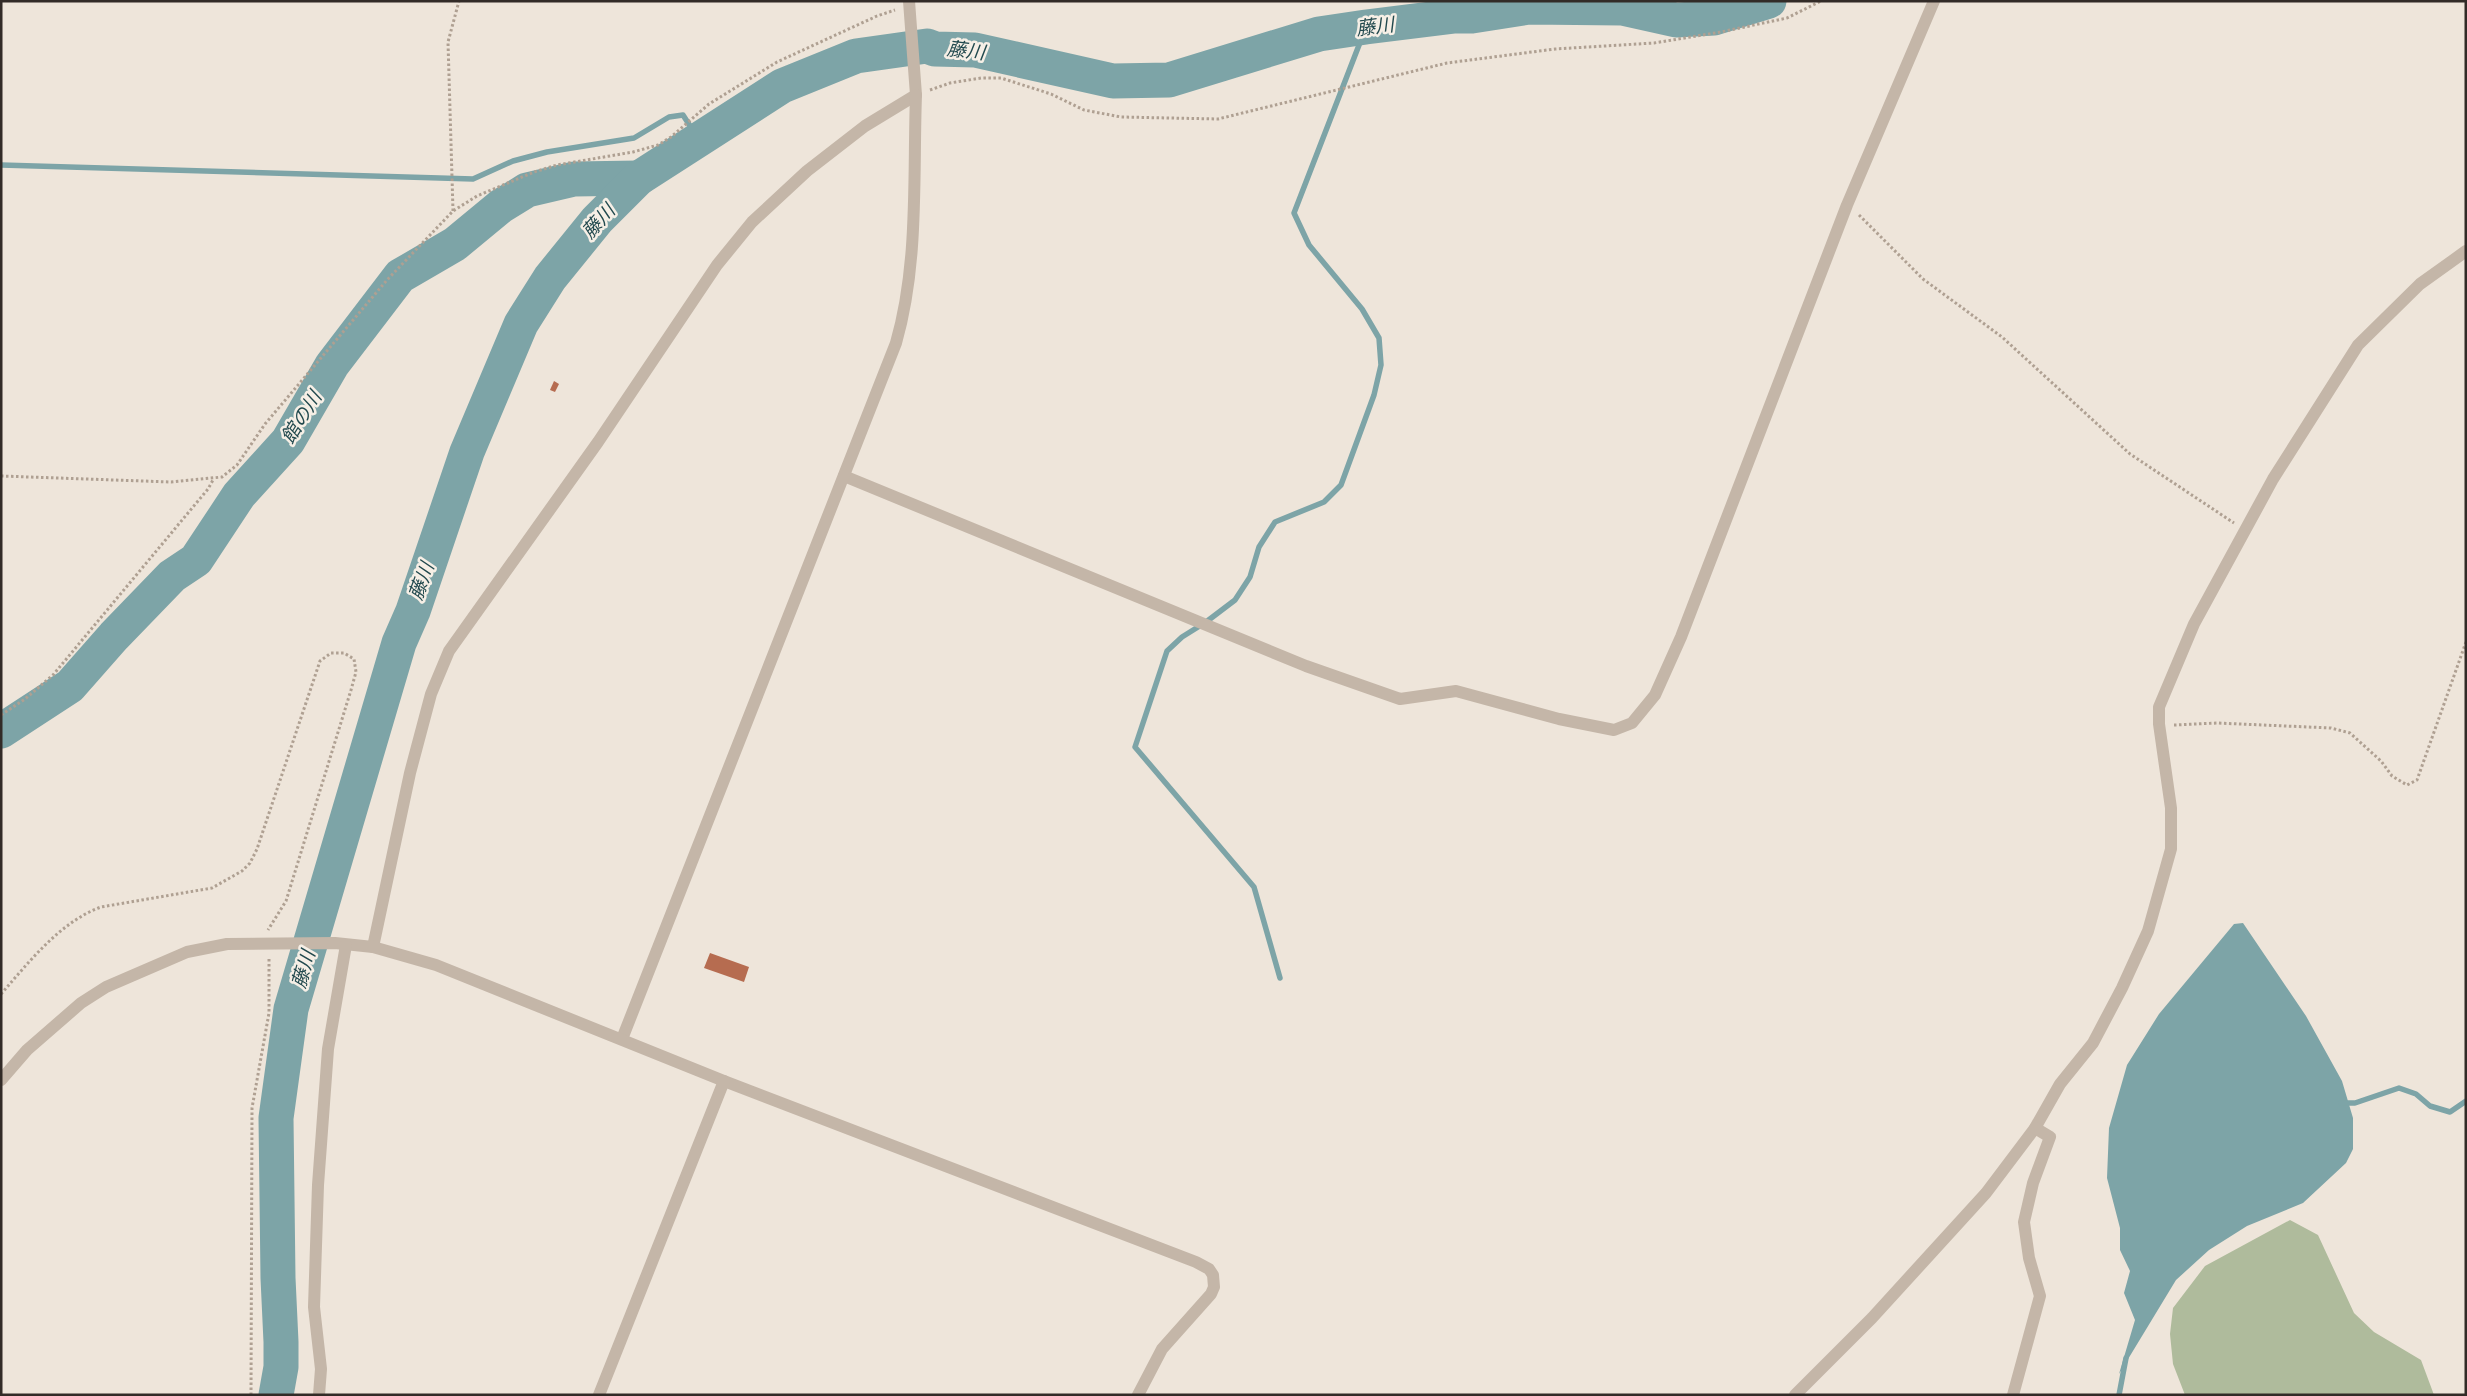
<svg xmlns="http://www.w3.org/2000/svg" width="2467" height="1396" font-family="'Space Grotesk','Noto Sans JP',sans-serif">
	<style>
		.green { fill: #afbb9c }
		.water { fill: #7da4a7 }
		.lines { fill: none; stroke-linecap: round; stroke-linejoin: round }
		.stream { stroke: #7da4a7; stroke-width: 5.5 }
		.river { stroke: #7da4a7; stroke-width: 35 }
		.building { fill: #b66c50 }
		.path { stroke: #afa092; stroke-width: 3; stroke-dasharray: 2.5 2.5; stroke-linecap: butt }
		.street { stroke: #c4b6a8; stroke-width: 12 }
		.labels { text-anchor: middle; stroke-width: 5; stroke-linejoin: round; paint-order: stroke }
		.water-label { font-size: 19px; font-style: italic; fill: #22494e; stroke: #f6efe6 }
	</style>
	<rect width="100%" height="100%" fill="#eee5da"/>
	<path class="green" d="M2290,1220L2318,1235L2354,1313L2374,1332L2421,1360L2434,1395H2185L2173,1364L2170,1334L2173,1308L2205,1266Z"/>
	<path class="water" d="M2243,923L2306,1016L2342,1081L2353,1118V1149L2346,1163L2303,1203L2247,1226L2209,1250L2176,1280L2119,1374L2135,1320L2124,1293L2130,1271L2120,1250V1228L2107,1178L2109,1128L2127,1065L2159,1014L2234,924Z"/>
	<g class="lines">
		<g class="stream">
			<path d="M1,165L473,179L513,161L547,152L634,138L669,117L683,115L699,140"/>
			<path d="M1280,978L1254,887L1135,747L1167,651L1182,637L1206,622L1235,600L1250,577L1259,547L1275,522L1324,502L1341,485L1374,395L1381,365L1379,338L1362,309L1309,245L1294,213L1366,27"/>
			<path d="M2341,1103H2355L2399,1088L2416,1094L2430,1106L2450,1112L2466,1101"/>
			<path d="M2119,1395L2126,1358"/>
		</g>
		<g class="river">
			<path d="M1,731L70,686L114,636L172,576L196,560L239,495L288,441L332,365L400,276L455,244L501,206L527,190L574,179L639,178"/>
			<path d="M276,1395L281,1367V1342L278,1278L276,1118L291,1009L399,643L413,611L467,452L521,324L550,278L597,220L639,178L782,86L856,56L927,46L935,49L975,50L1113,81L1169,80L1319,34L1366,27L1455,16H1472L1529,7L1622,8L1676,20L1714,18L1769,1"/>
		</g>
	</g>
	<g class="building">
		<path d="M554,381L559,384L555,392L550,390Z"/>
		<path d="M710,953L749,967L744,982L704,968Z"/>
	</g>
	<g class="lines">
		<g class="path">
			<path d="M930,90L950,83L981,78H1001L1051,94L1084,110L1121,117L1218,119L1447,63L1555,49L1654,43L1721,32L1787,18L1821,1"/>
			<path d="M453,211L448,42L459,1"/>
			<path d="M1859,215L1923,279L2002,337L2130,454L2234,523"/>
			<path d="M1,476L171,482L222,477L237,465L265,424L387,280L453,211L477,196L534,172L557,165L633,152L658,145L671,137L709,104L777,62L877,16L895,10"/>
			<path d="M1,715L25,699L53,675L208,489L213,480"/>
			<path d="M2174,725L2217,723L2331,728L2350,733L2381,761L2392,776L2407,785L2417,780L2466,642"/>
			<path d="M1,994C30,961 60,922 101,907L212,888L242,871L250,863L257,849L320,661L331,653H344L354,659L356,672L351,690L286,901L268,930"/>
			<path d="M251,1395L252,1108L269,1013V958"/>
		</g>
		<g class="street">
			<path d="M844,476L1306,666L1400,699L1456,691L1559,719L1614,730L1632,723L1655,695L1681,637L1847,205L1934,1"/>
			<path d="M373,947L410,773L431,694L449,651L598,442L717,265L752,222L807,171L865,126L916,95L909,1"/>
			<path d="M622,1039L896,343C919,263 913,176 916,95"/>
			<path d="M1,1080L27,1050L81,1003L106,987L187,952L227,944L335,943L373,947L436,965L724,1081L1196,1262L1209,1269L1213,1275L1214,1287L1211,1294L1162,1349L1138,1395"/>
			<path d="M319,1395L321,1369L314,1307L318,1185L328,1049L346,945"/>
			<path d="M599,1395L724,1081"/>
			<path d="M1795,1395L1872,1318L1986,1193L2035,1128L2060,1084L2093,1043L2122,988L2148,931L2171,849V808L2159,724V707L2194,624L2273,479L2358,345L2420,284L2466,251"/>
			<path d="M2013,1395L2040,1296L2029,1258L2024,1222L2033,1183L2050,1137L2035,1128"/>
		</g>
	</g>
	<g class="labels">
		<g class="water-label">
			<text transform="translate(1375 26) rotate(-7)" y="7">藤川</text>
			<text transform="translate(966 50) rotate(7)" y="7">藤川</text>
			<text transform="translate(598 221) rotate(-48)" y="7">藤川</text>
			<text transform="translate(301 417) rotate(-58)" y="7">館の川</text>
			<text transform="translate(421 581) rotate(-70)" y="7">藤川</text>
			<text transform="translate(303 969) rotate(-74)" y="7">藤川</text>
		</g>
	</g>
	<rect width="2467" height="1396" fill="none" stroke="#322b27" stroke-width="5"/>
</svg>
